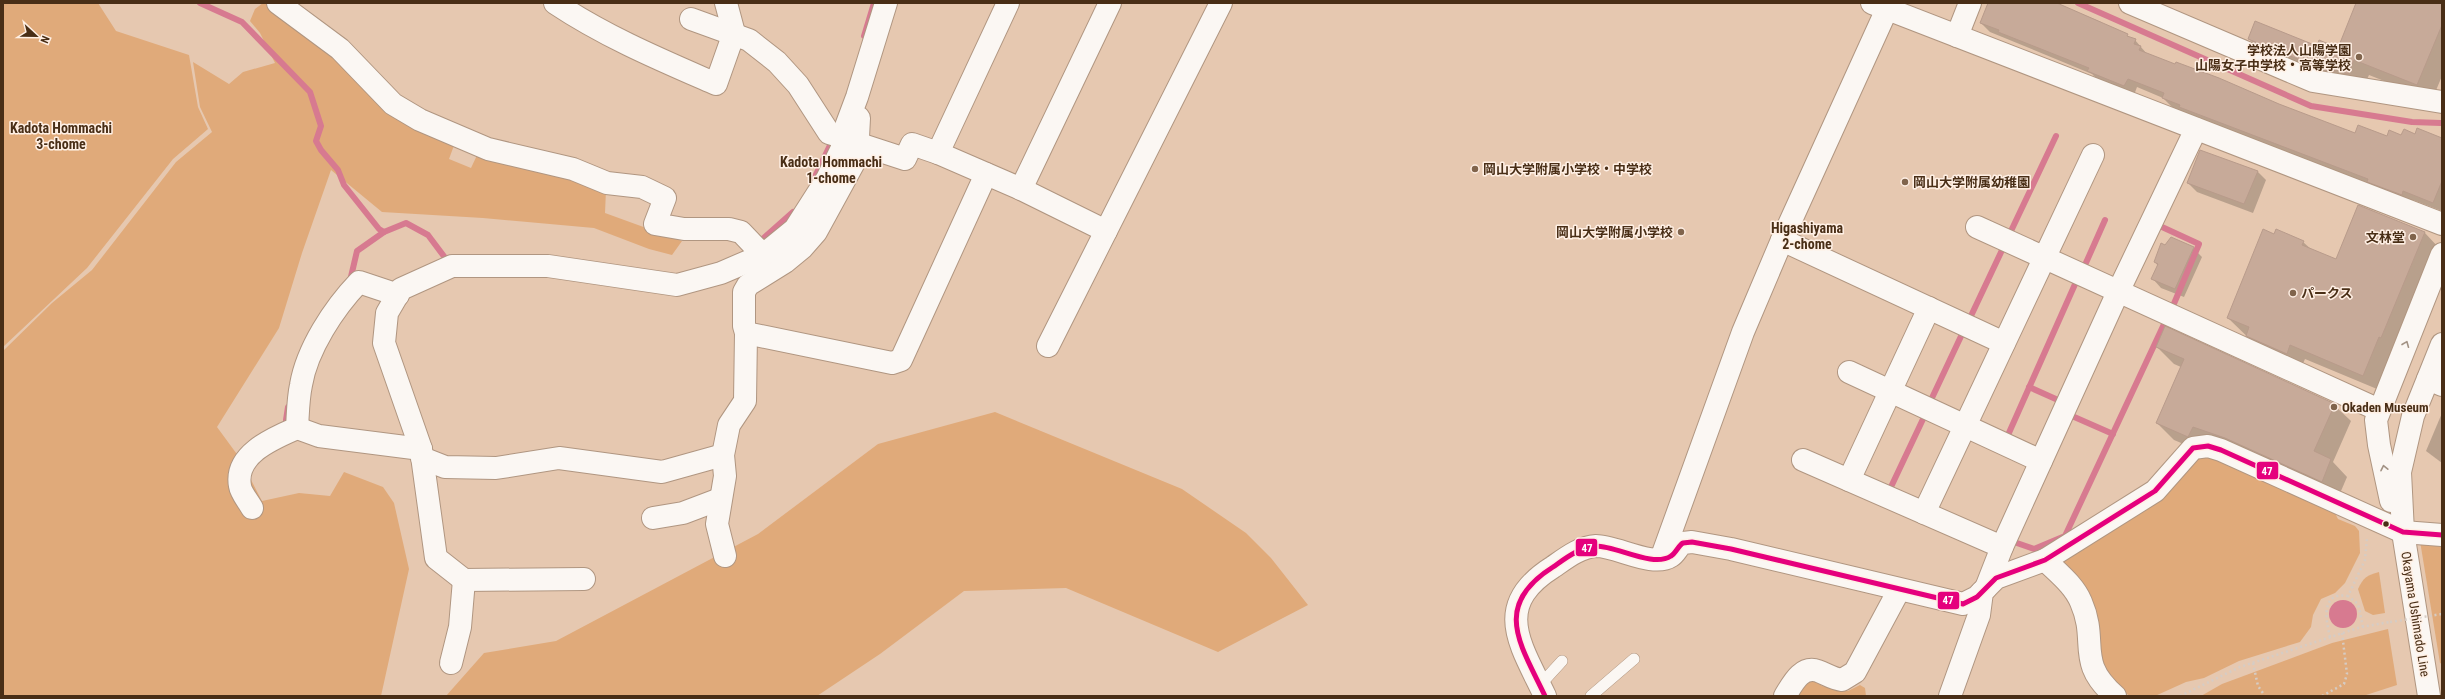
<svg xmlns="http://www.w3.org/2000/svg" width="2445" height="699" font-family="'Roboto Condensed','Noto Sans JP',sans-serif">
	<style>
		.green { fill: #e0aa7a }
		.water { fill: #d77a90 }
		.shadow { fill: #0003 }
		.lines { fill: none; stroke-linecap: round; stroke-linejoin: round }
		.stream { stroke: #d77a90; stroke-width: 6 }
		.building { fill: #c7aa99; stroke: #b89b8b }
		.service-casing { stroke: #b09681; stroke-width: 12 }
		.minor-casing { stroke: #b09681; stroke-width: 24 }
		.primary-casing { stroke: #b09681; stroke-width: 24 }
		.path { stroke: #d6ccc4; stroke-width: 2.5; stroke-dasharray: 2 3; stroke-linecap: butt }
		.service { stroke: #fbf7f3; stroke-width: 11 }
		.minor { stroke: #fbf7f3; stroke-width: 22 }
		.primary { stroke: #fbf7f3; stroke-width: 22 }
		.path-bridge { stroke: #d6ccc4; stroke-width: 2.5; stroke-dasharray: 2 3; stroke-linecap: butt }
		.bus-1-casing { stroke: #fff0e5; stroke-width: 8 }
		.bus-1 { stroke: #e5007d; stroke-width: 5 }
		.oneway { stroke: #a29284 }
		.poi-dot { fill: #80644c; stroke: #fff0e5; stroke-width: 1.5 }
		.bus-dot { fill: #492e16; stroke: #fff0e5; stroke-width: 1.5 }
		.labels { text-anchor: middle; stroke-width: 3; stroke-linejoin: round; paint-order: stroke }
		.poi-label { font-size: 13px; font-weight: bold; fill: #492e16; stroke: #fff0e5; text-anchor: start }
		.street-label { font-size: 13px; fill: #492e16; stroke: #fff0e5 }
		.neighbourhood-label { font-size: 14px; font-weight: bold; fill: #492e16; stroke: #fff0e5 }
		.line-badge { stroke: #fff0e5; stroke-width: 1.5 }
		.badge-label { font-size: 11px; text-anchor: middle; font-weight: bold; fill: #fff }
	</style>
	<rect width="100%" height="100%" fill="#e6c8b0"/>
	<g class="green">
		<path d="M3,3H98L116,31L189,55L198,107L208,129L173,159L87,268L3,347Z"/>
		<path d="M263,3L275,6L456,140L449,159L471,168L479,151L606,190L605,213L682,241L672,255L649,249L594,228L483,218L382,212L331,170L302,253L279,328L217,427L239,457L262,501L299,493L330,496L344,472L383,487L394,503L409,569L381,696H3V351L52,303L92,270L176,162L212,132L200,107L193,62L229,84L243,72L275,63L260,33L250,21L255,9Z"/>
		<path d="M995,412L1182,489L1246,533L1271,558L1308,605L1218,652L1066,588L964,591L880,654L817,696H446L484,653L556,641L758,534L878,444Z"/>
		<path d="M2200,451L2330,503L2338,519L2355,526L2359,531L2360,553L2345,583L2335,593L2321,599L2313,615L2311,627L2300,642L2239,661L2204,678L2186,682L2155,696H2130L2115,686L2105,674L2062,564L2064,557Z"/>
		<path d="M2420,541L2442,543V664L2440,663Z"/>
		<path d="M2379,572L2385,613L2373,615L2365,611L2358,589C2363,578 2367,575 2379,572Z"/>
		<path d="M2388,629L2397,685L2363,696H2201L2222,684L2332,643Z"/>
		<path d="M1814,680L1822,686L1848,691L1860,685L1865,688L1866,696H1791L1801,681Z"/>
	</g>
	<circle class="water" cx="2343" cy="614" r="14"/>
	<g class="shadow">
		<path d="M1989,3H2055L2101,22L2106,27L2135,40L2147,54L2356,134L2388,137L2416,135L2442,139V211L2413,200L2411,204L2190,116L2172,107L2163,98L2137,87L2134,95L2098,80L2092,74L1990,32L1981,23Z"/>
		<path d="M2357,3H2442V76L2432,100L2369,75L2363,88L2264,54L2249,39L2338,49Z"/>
		<path d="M2257,171L2266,180L2253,213L2197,192L2188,183Z"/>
		<path d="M2358,206L2425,233L2439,248L2377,389L2305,359L2301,368L2261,350L2228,318L2275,235L2303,242L2312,250L2336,260Z"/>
		<path d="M2166,246L2193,248L2202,257L2184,297L2161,288L2153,279L2158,266L2155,262Z"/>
		<path d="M2157,347L2334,405L2351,421L2333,462L2347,477L2338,498L2205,453L2174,440L2157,423L2181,367L2174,364Z"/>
		<path d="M2442,413V463L2426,451Z"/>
	</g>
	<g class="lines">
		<g class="stream">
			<path d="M200,3L242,22L310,92L321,126L316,141L321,150L338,170L344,185L379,229L384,232L406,223L428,235L446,259H451"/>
			<path d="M2078,3L2311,106L2412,122L2441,123"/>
			<path d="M864,36L874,3"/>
			<path d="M812,183L833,139"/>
			<path d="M2162,227L2199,244L2173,306"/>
			<path d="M2011,231L2056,136"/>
			<path d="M757,244L793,212"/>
			<path d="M2085,265L2105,220"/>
			<path d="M350,281L357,251L384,232"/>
			<path d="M1970,318L2003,248"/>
			<path d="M2029,387L2058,400"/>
			<path d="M1931,400L1963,332"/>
			<path d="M2072,416L2113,434"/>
			<path d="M286,420L288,407"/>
			<path d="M2008,435L2076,282"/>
			<path d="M1890,489L1924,417"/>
			<path d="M2014,542L2034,549L2065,536L2165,322"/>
		</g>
	</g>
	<g class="building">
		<path d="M1988,3H2057L2128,34L2127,36L2136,39L2134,44L2141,46L2139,50L2175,64L2176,62L2219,78L2279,104L2355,133L2358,125L2387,136L2389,130L2401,135L2404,129L2415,134L2417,128L2442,138V181L2433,203L2403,191L2402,195L2367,182L2368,179L2179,107L2180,105L2162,98L2164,93L2128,79L2124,86L2087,71L2089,68L1998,32L1999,30L1980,23Z"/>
		<path d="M2356,3H2442V25L2417,85L2354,60L2348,74L2335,69L2334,72L2325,70L2248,39L2255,21L2317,46L2319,40L2338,48Z"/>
		<path d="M2200,150L2258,171L2244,204L2187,183Z"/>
		<path d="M2358,205L2425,232L2381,338L2379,337L2363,376L2290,345L2287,354L2246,336L2249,327L2227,318L2263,229L2274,234L2276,229L2304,241L2302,245L2336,259Z"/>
		<path d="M2171,237L2194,247L2175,289L2151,279L2158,264L2154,262L2161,243L2165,245Z"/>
		<path d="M2165,326L2335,404L2314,451L2331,459L2322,482L2225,438L2193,427L2188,437L2156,423L2184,359L2156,347Z"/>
	</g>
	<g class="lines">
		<g class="service-casing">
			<g id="service">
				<path d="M1540,685L1562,661"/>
				<path d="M1591,696L1634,659"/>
			</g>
		</g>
		<g class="minor-casing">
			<g id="minor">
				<path d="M278,3L340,49L393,104L420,120L488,149L573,169L607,183L642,187L665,198L655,224L684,229H729L741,232L763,255"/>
				<path d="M555,3C606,37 661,60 716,84L734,33L726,3"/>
				<path d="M1008,3L938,153L1021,189L1106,231"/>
				<path d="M1872,3L2442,224"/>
				<path d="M2130,3L2313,81L2442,102"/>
				<path d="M691,19L749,40L777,62L798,85L829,133L842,137"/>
				<path d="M1957,36L1970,3"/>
				<path d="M856,143L905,159L912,144L938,153"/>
				<path d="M1021,189L1110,3"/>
				<path d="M1977,227L2379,410"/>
				<path d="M1782,240L2004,343"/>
				<path d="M746,333L892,363L901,360L986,174"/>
				<path d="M1048,346L1221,3"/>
				<path d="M1849,372L2041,461"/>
				<path d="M2428,379L2442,385"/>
				<path d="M297,428L319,436L421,449"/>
				<path d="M422,458L445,467L496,468L559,458L662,472L723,455"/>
				<path d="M1803,460L2002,547"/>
				<path d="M1849,480L1929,308"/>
				<path d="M252,508C248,501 241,493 240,486C234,454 274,438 297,428C298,413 298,399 301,385C307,349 334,308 359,282L398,295"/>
				<path d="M1924,513L2093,155"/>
				<path d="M653,518L683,513L720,499"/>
				<path d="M725,556L717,524L725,476L723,455L729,425L745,401L746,333L744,326V292L748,285L785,262L802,248L816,232L857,157L859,118"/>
				<path d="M1661,559L1743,332L1782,240L1887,9"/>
				<path d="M2045,560C2058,573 2074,585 2081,602C2099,643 2075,661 2115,696"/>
				<path d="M584,579L464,580L436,558L421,449L384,343L387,313L401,289L452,266H548L677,285L721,273L763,255L795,229L827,179L842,148V137L857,97L886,3"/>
				<path d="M1986,588L2002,547L2118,292L2196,129"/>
				<path d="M451,663L460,627L464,580"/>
				<path d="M1545,696C1521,645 1491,606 1553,567C1566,558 1580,547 1596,546C1617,546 1653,568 1671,556C1676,553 1678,546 1683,543L1692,542L1731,549L1963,604L1977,597L1996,578L2045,560L2155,491L2193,448L2208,446L2221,450L2403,532L2442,535"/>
				<path d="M1785,696C1792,685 1801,665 1818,671C1826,674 1833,679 1842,680L1855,672L1899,590"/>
				<path d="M1950,696L1979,615L1982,592"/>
			</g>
		</g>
		<g class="primary-casing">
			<g id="primary">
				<path d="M2391,501L2379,445L2376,420L2442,254"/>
				<path d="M2429,696L2403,532L2400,472L2413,416L2442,344"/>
			</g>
		</g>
		<g class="path">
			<path d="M2363,627L2358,604L2348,596L2365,560L2367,538"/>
			<path d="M2330,637C2326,621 2320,591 2348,596"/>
			<path d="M2253,663L2258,686L2265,696"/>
			<path d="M2180,696L2240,667L2361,627L2390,622"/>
			<path d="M2322,696L2344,684L2347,674L2342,633"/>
		</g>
		<use href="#service" class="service"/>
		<use href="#minor" class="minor"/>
		<use href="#primary" class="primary"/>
		<path class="path-bridge" d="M2390,622L2442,614"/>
		<g class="bus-1-casing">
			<path id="bus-1" d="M1545,696C1521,645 1491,606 1553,567C1566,558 1580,547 1596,546C1617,546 1653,568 1671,556C1676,553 1678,546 1683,543L1692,542L1731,549L1963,604L1977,597L1996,578L2045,560L2155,491L2193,448L2208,446L2221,450L2403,532L2442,535"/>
		</g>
		<use href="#bus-1" class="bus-1"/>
	</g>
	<defs><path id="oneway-chevron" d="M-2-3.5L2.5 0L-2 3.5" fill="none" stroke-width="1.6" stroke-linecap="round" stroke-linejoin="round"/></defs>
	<g class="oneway">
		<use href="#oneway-chevron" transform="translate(2406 344) rotate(-68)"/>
		<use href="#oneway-chevron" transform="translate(2384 468) rotate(-102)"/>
	</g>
	<g class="poi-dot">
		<circle cx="2359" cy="57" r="4"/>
		<circle cx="1475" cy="169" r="4"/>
		<circle cx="1905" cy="182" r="4"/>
		<circle cx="1681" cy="232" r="4"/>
		<circle cx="2413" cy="237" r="4"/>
		<circle cx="2293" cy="293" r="4"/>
		<circle cx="2334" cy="407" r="4"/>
	</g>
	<circle class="bus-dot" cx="2386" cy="524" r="3.5"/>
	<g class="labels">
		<g class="poi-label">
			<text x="2351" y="55" text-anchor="end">学校法人山陽学園<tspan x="2351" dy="15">山陽女子中学校・高等学校</tspan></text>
			<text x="1483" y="174">岡山大学附属小学校・中学校</text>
			<text x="1913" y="187">岡山大学附属幼稚園</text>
			<text x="1673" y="237" text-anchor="end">岡山大学附属小学校</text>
			<text x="2405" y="242" text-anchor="end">文林堂</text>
			<text x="2301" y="298">パークス</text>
			<text x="2342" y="412">Okaden Museum</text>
		</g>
		<g class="street-label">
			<text transform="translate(2416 614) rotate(81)" y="5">Okayama Ushimado Line</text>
		</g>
		<g class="neighbourhood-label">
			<text x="61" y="133">Kadota Hommachi<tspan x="61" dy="16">3-chome</tspan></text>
			<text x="831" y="167">Kadota Hommachi<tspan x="831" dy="16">1-chome</tspan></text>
			<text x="1807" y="233">Higashiyama<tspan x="1807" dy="16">2-chome</tspan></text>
		</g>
	</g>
	<g class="line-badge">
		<rect x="2256" y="461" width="23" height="19" rx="4" fill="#e5007d"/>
		<rect x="1575" y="538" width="23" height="19" rx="4" fill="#e5007d"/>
		<rect x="1937" y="591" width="23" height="19" rx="4" fill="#e5007d"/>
	</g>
	<g class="badge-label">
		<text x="2267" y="475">47</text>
		<text x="1587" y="552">47</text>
		<text x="1948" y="604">47</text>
	</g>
	<rect width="2445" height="699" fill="none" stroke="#492e16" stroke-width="8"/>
	<g transform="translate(36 36) rotate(112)" stroke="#fff0e5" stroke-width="3" paint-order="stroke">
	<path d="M0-3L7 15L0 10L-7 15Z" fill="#492e16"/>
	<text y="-6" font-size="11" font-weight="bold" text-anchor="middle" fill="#492e16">N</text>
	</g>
</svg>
